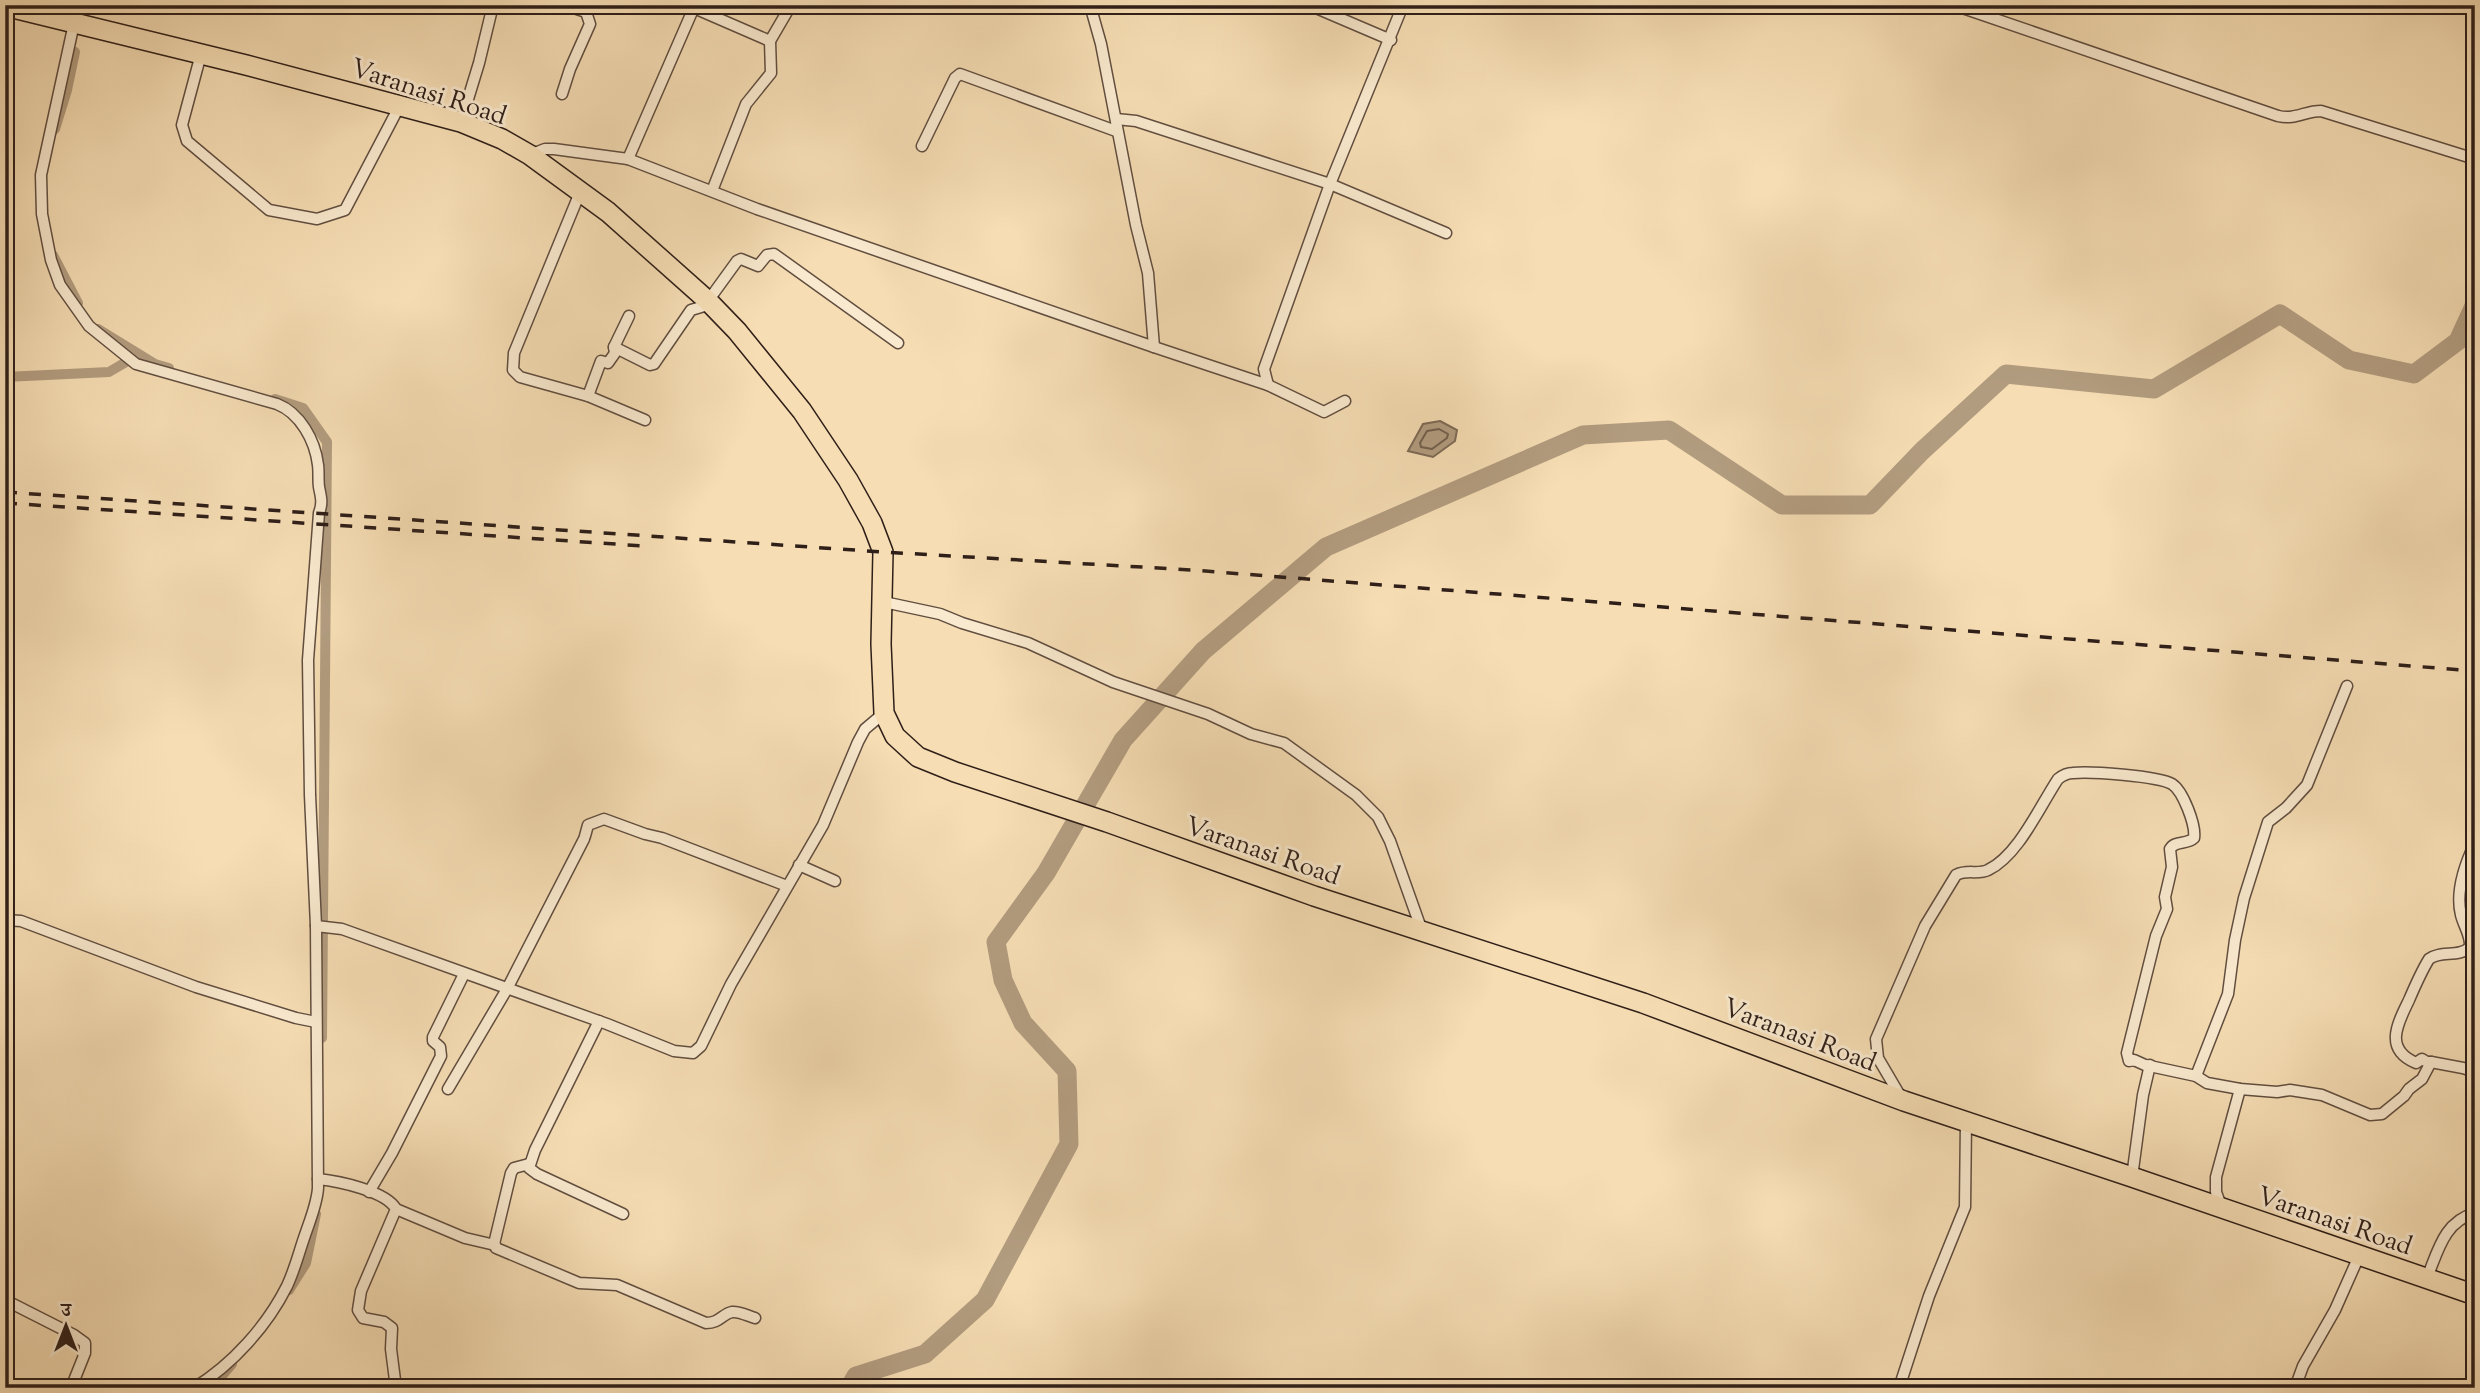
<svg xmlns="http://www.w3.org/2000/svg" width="2480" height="1393" font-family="'Sorts Mill Goudy','Noto Serif Devanagari',serif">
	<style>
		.water { fill: #b29c7f; stroke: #7e6a56; stroke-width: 2 }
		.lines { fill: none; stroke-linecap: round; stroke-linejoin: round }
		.shore { stroke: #705e4c; stroke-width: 2 }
		.canal { stroke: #b29c7f; stroke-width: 10 }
		.river { stroke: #b29c7f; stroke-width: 19 }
		.minor-casing { stroke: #614e40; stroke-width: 13 }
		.trunk-casing { stroke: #2f1f19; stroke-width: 22 }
		.minor { stroke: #f9e9ce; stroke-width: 10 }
		.trunk { stroke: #f6ddb4; stroke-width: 19 }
		.rail { stroke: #2f1f19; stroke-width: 3.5; stroke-dasharray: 12 12; stroke-linecap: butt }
		.labels { text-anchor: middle; stroke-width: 6; stroke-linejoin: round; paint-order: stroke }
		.street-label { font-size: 26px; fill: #2f1f19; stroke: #f9e9ce }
	</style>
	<rect width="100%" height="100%" fill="#f6ddb4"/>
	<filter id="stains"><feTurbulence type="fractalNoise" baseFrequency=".00286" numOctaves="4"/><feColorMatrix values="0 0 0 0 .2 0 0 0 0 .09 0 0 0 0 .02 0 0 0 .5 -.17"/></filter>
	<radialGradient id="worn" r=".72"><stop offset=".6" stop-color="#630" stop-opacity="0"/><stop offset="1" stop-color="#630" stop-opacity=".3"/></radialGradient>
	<path class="water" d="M1440,421L1457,430L1455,441L1433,457L1408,451L1423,424Z"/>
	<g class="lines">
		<path class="shore" d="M1439,429L1448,434L1447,438L1432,449L1421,447L1420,443L1427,431Z"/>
		<g class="canal">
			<path d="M83,16L85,5"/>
			<path d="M55,129L67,90L75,52"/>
			<path d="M53,255L78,303"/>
			<path d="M98,329L155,364L169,368"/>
			<path d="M5,377L109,372L138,355"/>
			<path d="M275,399L303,408L327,442L322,1038"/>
			<path d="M289,1290L306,1263L316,1214"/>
			<path d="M202,1388L220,1378L232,1364"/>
		</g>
		<path class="river" d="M849,1388L856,1376L925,1354L985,1300L1069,1144L1067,1071L1023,1023L1003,980L996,942L1046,873L1123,740L1203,651L1326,547L1583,435L1669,430L1782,505H1870L1922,451L2006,374L2154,389L2280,314L2349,360L2414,374L2458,341L2475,304"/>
		<g class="minor-casing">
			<g id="minor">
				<path d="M78,5L41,175L42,214L51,260L60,285L89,326L136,364L277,404C300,413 315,440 318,465C319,472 318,480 319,487C321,498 323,502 319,513L308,660L310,795L316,926"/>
				<path d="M1309,5L1391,40"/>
				<path d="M1954,5L2278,116C2296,120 2304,111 2321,111L2475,159"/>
				<path d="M694,8L770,41L791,5"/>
				<path d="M201,54L182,125L187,141L269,210L317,219L345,210L400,105"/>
				<path d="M562,94L570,69L590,24L586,12L565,5"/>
				<path d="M1116,119L1136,121L1330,184L1446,233"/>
				<path d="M461,122L479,63L493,5"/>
				<path d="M922,146L955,78L960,74L1116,131"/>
				<path d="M530,155L545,149H554L628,159L757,209L1154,347L1148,273L1136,225L1101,44L1090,5"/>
				<path d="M628,159L695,5"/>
				<path d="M581,190L514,353L513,370L520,377L588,396L645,420"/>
				<path d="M712,191L746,104L771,73L770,41"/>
				<path d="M708,301L737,261L741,259L758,266L767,255L774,254L898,343"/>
				<path d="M614,347L650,365L654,364L691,310L711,304"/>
				<path d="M1154,347L1268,385L1264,369L1330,184L1403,5"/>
				<path d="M1268,385L1324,412L1345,401"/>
				<path d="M588,396L601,361L608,363L615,353L614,347L629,316"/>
				<path d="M884,602L940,614L962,623L1028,643L1113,682L1208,714L1251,734L1284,743L1356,795L1378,817L1390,841L1422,931"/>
				<path d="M585,836L588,825L604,819L645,834L662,838L787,886"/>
				<path d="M799,865L835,881"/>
				<path d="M5,920L21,921L196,987L296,1018L316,1022"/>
				<path d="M599,1021L535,1150L529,1168L537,1174L623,1214"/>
				<path d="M2431,1062L2463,1068L2475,1072"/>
				<path d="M2196,1076L2228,994L2235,940L2244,898L2268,822L2286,808L2307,785L2347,686"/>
				<path d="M448,1089L507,989L584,839"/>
				<path d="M1902,1099L1878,1058L1876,1039L1925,926L1956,875C1967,869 1978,875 1988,870C2018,856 2040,806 2058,779C2063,775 2067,773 2073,773C2089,771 2158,776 2172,784C2183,791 2196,825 2194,838C2187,845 2175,840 2170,849L2172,867L2165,897L2167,909L2156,936L2127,1053L2129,1061L2134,1060L2145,1065L2196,1076L2207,1083L2240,1089L2277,1092L2290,1090L2322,1095L2370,1115L2382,1114L2404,1096L2409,1089L2422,1079L2431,1062H2427L2422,1059L2416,1063C2383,1049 2398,1023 2409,1000C2415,986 2421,972 2429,959C2441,950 2459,958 2470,947C2471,935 2464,927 2461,915C2455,891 2465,864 2475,843"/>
				<path d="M529,1164L514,1168L511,1173L494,1244L496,1248L579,1283L617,1285L706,1323C720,1323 722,1314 732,1312C739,1311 748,1316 755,1318"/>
				<path d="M2132,1177L2143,1095L2150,1065"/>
				<path d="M318,1179C338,1181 386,1191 396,1209L361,1291L358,1310L363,1318L384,1322L392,1328L391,1349L396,1388"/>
				<path d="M369,1192L392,1153L441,1056L440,1047L433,1041V1037L464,974"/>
				<path d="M396,1209L465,1238L495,1245"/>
				<path d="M2222,1209L2216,1192V1177L2240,1089"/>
				<path d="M2426,1280C2438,1252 2443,1222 2475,1213"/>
				<path d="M5,1300L74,1335L85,1343V1353L71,1388"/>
				<path d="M194,1388C232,1365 267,1326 287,1286C295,1269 299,1252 305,1235C310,1220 317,1204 318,1188L316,926L342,929L607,1024L674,1051L693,1053L701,1046L731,984L823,825L858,742L865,729L884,713"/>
				<path d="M1899,1388L1929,1296L1965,1207L1966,1120"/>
				<path d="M2295,1388L2303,1366L2335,1310L2359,1256"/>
			</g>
		</g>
		<g class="trunk-casing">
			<path id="trunk" d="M5,6L246,65L461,122L502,139L530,155L608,212L708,301L737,331L802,411L848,480L872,523L883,552L881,644L884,713L895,736L918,757L955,772L1107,822L1314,896L1643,1003L1904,1101L2132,1177L2475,1295"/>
		</g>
		<use href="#minor" class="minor"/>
		<use href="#trunk" class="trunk"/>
		<g class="rail">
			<path d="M5,492L883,552L1192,570L2475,671"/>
			<path d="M5,503L644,546"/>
		</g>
	</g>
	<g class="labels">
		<g class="street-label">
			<text transform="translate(429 91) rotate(18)" y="9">Varanasi Road</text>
			<text transform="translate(1263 850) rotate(19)" y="9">Varanasi Road</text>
			<text transform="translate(1800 1034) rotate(21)" y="9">Varanasi Road</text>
			<text transform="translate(2335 1220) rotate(19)" y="9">Varanasi Road</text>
		</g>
	</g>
	<rect width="2480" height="1393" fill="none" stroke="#f6ddb4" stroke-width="28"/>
	<rect x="7" y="7" width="2466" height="1379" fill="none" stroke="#2f1f19" stroke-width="3.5"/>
	<rect x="14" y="14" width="2452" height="1365" fill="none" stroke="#2f1f19" stroke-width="2"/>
	<g transform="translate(66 1326)" stroke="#f9e9ce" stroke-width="5" paint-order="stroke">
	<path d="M0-5L12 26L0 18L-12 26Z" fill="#2f1f19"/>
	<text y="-10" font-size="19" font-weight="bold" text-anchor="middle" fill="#2f1f19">उ</text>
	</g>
	<rect width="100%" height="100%" filter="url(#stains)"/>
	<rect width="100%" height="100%" fill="url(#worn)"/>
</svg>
